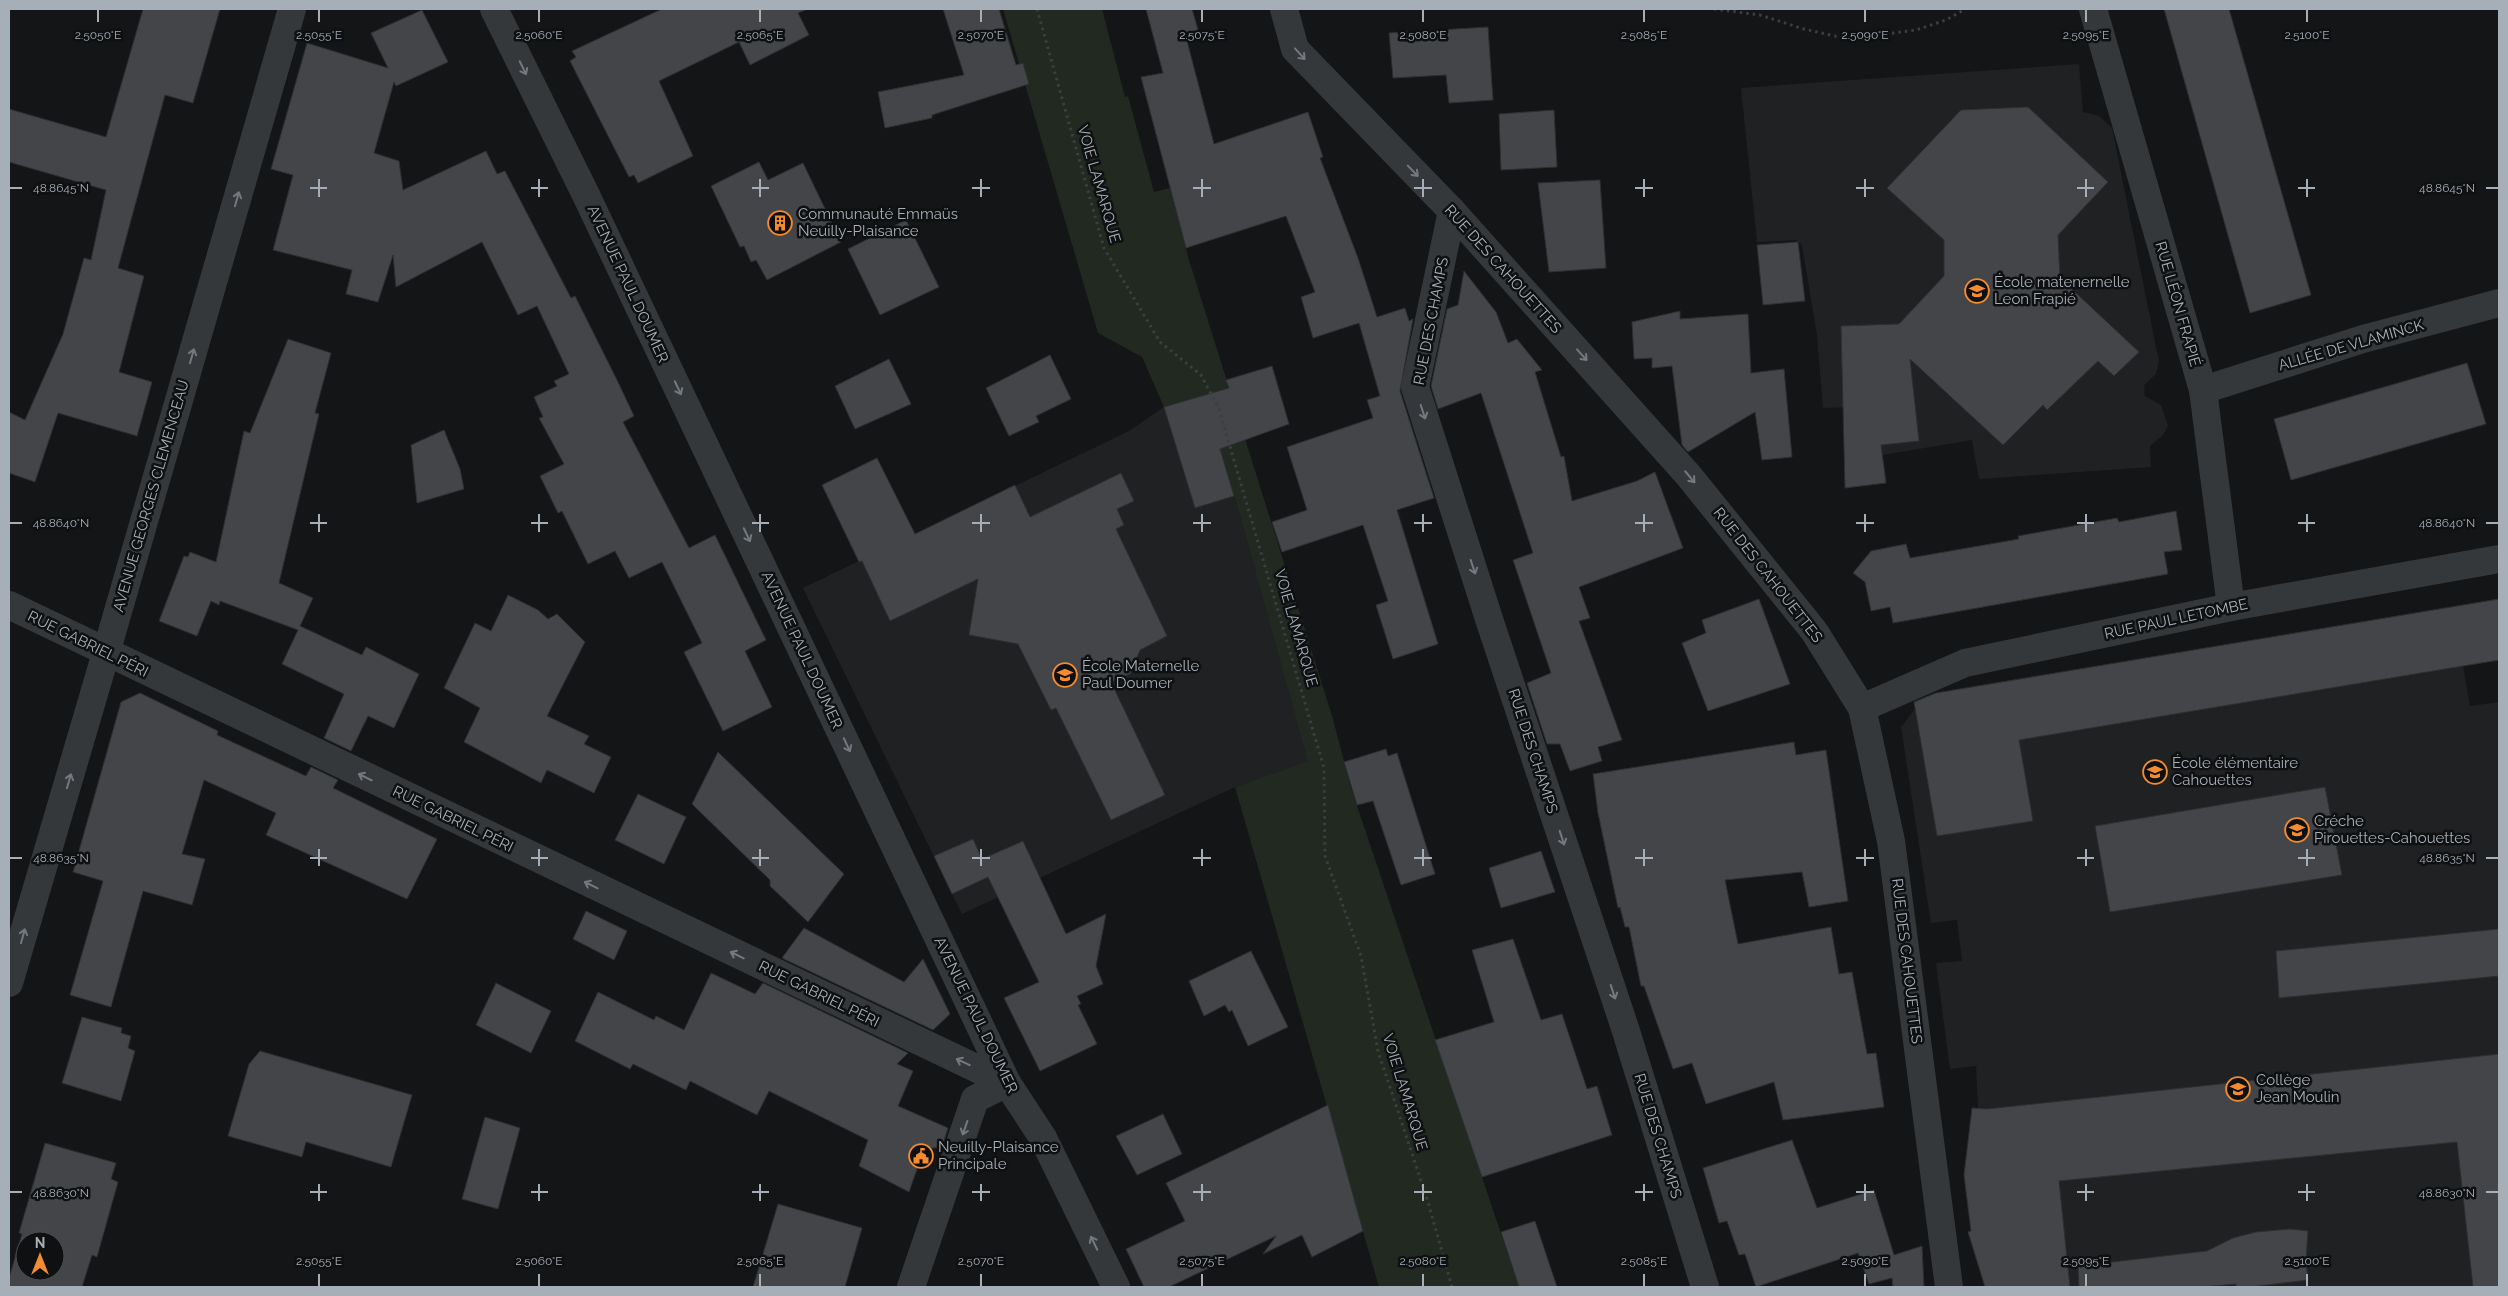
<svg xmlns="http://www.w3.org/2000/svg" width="2508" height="1296" font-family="Raleway,sans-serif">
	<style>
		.built { fill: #202123 }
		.green { fill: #212921 }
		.building { fill: #434549; stroke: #2e2f32; fill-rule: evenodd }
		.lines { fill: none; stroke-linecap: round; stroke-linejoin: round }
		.path { stroke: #3b3f42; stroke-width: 3; stroke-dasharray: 2.5 4; stroke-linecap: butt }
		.minor { stroke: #35383b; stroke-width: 28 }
		.oneway { stroke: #73797f }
		.ticks { fill: none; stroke: #a6aeb7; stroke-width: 2 }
		.labels { text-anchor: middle; stroke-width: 5; stroke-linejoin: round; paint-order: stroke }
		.street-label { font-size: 15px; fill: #a6aeb7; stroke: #0f1011 }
		.poi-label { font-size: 15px; fill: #a6aeb7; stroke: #0f1011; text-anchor: start }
		.ticks-label { font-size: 12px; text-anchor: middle; fill: #a6aeb7; stroke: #0f1011; stroke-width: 5; stroke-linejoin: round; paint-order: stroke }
	</style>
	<rect width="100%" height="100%" fill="#141516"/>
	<g class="built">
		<path d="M2079,64L2083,112L2099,116L2112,128L2159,362L2156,374L2144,385L2145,396L2161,405L2168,426L2163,435L2150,446L2151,467L1979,479L1972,440L1859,459L1854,407L1823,408L1817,336L1802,245L1796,240L1757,242L1741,88Z"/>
		<path d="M1203,396L1238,509L1309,761L1235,787L962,914L803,588L1129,431L1164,407Z"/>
		<path d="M2453,607L2470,706L2499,702V1287H1985L1971,1230L1964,1176L1978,1108L1976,1066L1950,1069L1936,963L1962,961L1957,920L1931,923L1901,727L1915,709L1966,700L1963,688Z"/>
	</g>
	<path class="green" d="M1003,9H1102L1125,97L1128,96L1154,192L1170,188L1189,260L1333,719L1350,785L1519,1287H1379L1235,787L1308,761L1238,509L1203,396L1164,407L1142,357L1098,333Z"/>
	<g class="building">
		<path d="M143,9H220L193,103L165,95L118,268L144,276L119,372L152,382L137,436L58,413L35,482L9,473V412L25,420L63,334L84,258L91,260L106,190L9,162V109L106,137Z"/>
		<path d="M662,9H808L798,13L809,35L750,65L739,42L659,81L693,156L638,183L634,175L629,177L570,61L576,57L572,51Z"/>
		<path d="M943,9H999L1016,65L1023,63L1029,84L932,115V118L885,128L878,92L964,75Z"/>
		<path d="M1146,9H1192L1200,37L1187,41L1214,144L1308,112L1323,157L1320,158L1358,258L1377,317L1405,308L1409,321L1413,319L1400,391L1434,498L1397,510L1438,644L1393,659L1376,605L1388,601L1363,525L1282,552L1272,522L1307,510L1287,447L1373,418L1367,400L1380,396L1359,323L1313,338L1301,297L1315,292L1286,216L1186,248L1141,77L1163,73Z"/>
		<path d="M2164,9H2229L2311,295L2250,313Z"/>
		<path d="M422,10L448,62L396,86L394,82L374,153L399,161L403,190L486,151L497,174L505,171L571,298L575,296L617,380L634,416L623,422L689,548L715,535L766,640L745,651L772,707L723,731L684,652L702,643L662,562L629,578L615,551L588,564L562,511L558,513L540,476L564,464L539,418L543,417L534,397L557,386L554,381L569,374L537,306L518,315L482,242L396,287L393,255L378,302L346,294L352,270L273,250L293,175L271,169L307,43L388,68L371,33Z"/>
		<path d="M1488,27L1493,100L1449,103L1446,75L1393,78L1389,33Z"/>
		<path d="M2028,107L2108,182L2058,235L2060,278L2139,352L2114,376L2098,361L2047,410L2043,405L2003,445L1910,359L1919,441L1881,445L1886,483L1845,488L1841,326L1899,324L1944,276V240L1887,188L1961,110Z"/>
		<path d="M1554,110L1557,167L1501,170L1499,114Z"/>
		<path d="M759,162L768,180L803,163L841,242L767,280L756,260L751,262L744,246L740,247L711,186Z"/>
		<path d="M1600,180L1606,268L1549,272L1538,183Z"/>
		<path d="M906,220L939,287L880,315L848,249Z"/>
		<path d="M1798,242L1805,301L1763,305L1757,245Z"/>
		<path d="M1464,271L1496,312L1508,343L1517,339L1542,370L1535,372L1561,457L1564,456L1572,501L1637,481L1655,472L1683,548L1579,587L1590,618L1579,621L1622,740L1598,747L1602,761L1570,771L1560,744H1547L1527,683L1551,673L1513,560L1533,553L1481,393L1438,409L1431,386L1447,309L1458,305Z"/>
		<path d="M1680,311V319L1748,314L1751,373L1784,369L1792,457L1762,460L1755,412L1688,452L1682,445L1672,366L1652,368V358L1634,359L1632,322Z"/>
		<path d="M288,339L331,353L315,413L319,414L279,583L313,598L300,626L362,655L366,647L419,674L394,728L368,716L351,751L324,738L344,694L282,664L298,630L220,601L219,605L211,601L197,636L159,621L184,556L188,557L190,552L216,562L244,431L250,433Z"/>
		<path d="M1050,355L1071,399L1036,416L1039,422L1009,436L986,388Z"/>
		<path d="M889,359L911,404L855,429L835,386Z"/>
		<path d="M2467,363L2486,424L2291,480L2274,419Z"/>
		<path d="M1272,366L1289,424L1220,449L1234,496L1195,508L1164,407L1229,388L1226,380Z"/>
		<path d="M444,430L460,469L464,489L417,503L411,445Z"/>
		<path d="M877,458L915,534L1015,485L1030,517L1121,473L1134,501L1117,509L1124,525L1116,529L1167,636L1140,650L1130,674L1111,682L1165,795L1111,820L1056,708L1051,710L1018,644L969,635L978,579L890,621L862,561L859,562L822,485Z"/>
		<path d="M2176,511L2182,550L2164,552L2168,574L1893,623L1890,607L1871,611L1865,582L1853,573L1871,551L1906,544L1910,558L2019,539L2018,536L2117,518L2119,522Z"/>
		<path d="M508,595L538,610L548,619L557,614L585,642L547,716L589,736L584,744L611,757L594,793L547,770L541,783L464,742L480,708L444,688L475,623L491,631Z"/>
		<path d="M1759,599L1790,684L1708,711L1682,643L1706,633L1702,620Z"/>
		<path d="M2499,599V660L2019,740L2033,821L1937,836L1914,702L1936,693Z"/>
		<path d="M140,693L218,731L217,735L306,776L311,767L338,780L333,788L437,839L407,899L266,835L276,813L204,780L182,854L205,859L192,905L143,891L111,1007L70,995L103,881L73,872L121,702Z"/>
		<path d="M1794,742L1796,755L1826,750L1848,901L1809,907L1802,872L1725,880L1738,944L1831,927L1839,974L1852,972L1867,1054L1876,1053L1884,1107L1783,1120L1774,1082L1706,1104L1692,1063L1673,1069L1644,986H1641L1629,927H1625L1620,907L1618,908L1598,813L1593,774Z"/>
		<path d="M1386,749L1388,756L1397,753L1435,874L1401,885L1373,801L1357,805L1344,762Z"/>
		<path d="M718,752L844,874L808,922L770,886V880L692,804Z"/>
		<path d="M2325,787L2342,875L2110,912L2095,826Z"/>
		<path d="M638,794L686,817L664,864L615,840Z"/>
		<path d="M973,839L982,859L1023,841L1066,934L1106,914L1096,966L1103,984L1077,996L1081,1004L1078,1005L1097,1044L1040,1071L1004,998L1039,982L988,877L952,894L934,856Z"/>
		<path d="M1541,851L1555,892L1501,908L1489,868Z"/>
		<path d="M586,911L627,931L614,960L573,939Z"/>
		<path d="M804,928L904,982L923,959L950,1014L933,1030L782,958Z"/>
		<path d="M2499,929V976L2279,998L2276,951Z"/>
		<path d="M1513,939L1541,1020L1562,1014L1587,1089L1597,1086L1612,1135L1482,1177L1435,1040L1494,1022L1472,950Z"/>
		<path d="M1251,951L1288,1027L1248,1046L1232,1010L1229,1012L1225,1005L1204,1016L1189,981Z"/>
		<path d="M711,973L755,994L763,983L908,1053L897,1064L913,1071L898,1106L948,1128L942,1147L924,1149L909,1192L859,1166L868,1140L769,1091L757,1115L690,1081L686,1090L633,1064L630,1069L575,1041L598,992L654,1020L656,1016L684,1030Z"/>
		<path d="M496,983L551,1011L531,1053L476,1025Z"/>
		<path d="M82,1017L122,1028L121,1033L131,1036L128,1048L135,1051L121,1101L62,1083Z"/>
		<path d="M260,1051L412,1095L391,1167L306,1142L302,1157L228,1136L249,1064Z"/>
		<path d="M2499,1054V1287H2473L2457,1142L2059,1181L2070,1287H1985L1968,1232L1971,1231L1964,1175L1972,1108L1987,1109Z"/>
		<path d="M1328,1105L1363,1231L1312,1257L1302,1235L1263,1254L1276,1236L1169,1287H1144L1126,1249L1185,1221L1166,1183Z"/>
		<path d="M1163,1114L1182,1154L1137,1175L1116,1136Z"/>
		<path d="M485,1117L520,1128L498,1209L462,1199Z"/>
		<path d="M1792,1140L1817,1208L1874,1190L1894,1255L1922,1246L1924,1287H1893L1892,1278L1869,1284L1858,1253L1756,1287L1745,1254L1739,1255L1727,1221L1719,1223L1703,1168Z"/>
		<path d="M45,1143L116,1163L111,1179L118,1182L97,1257L92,1255L82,1287H9V1278L22,1234L19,1233ZM25,1241H55V1271H25Z"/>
		<path d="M778,1204L862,1228L845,1287H753Z"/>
		<path d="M1535,1221L1557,1287H1519L1501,1232Z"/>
		<path d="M2290,1229L2308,1231L2306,1261L2308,1280L2250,1287H2236V1284L2202,1287H2079L2078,1266L2207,1251L2233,1238L2256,1232Z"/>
	</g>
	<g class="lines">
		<g class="path">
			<path d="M1037,9L1104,248L1160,342L1201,375L1219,409L1324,768L1325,856L1361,956L1378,1051L1428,1202L1452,1287"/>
			<path d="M1714,9L1760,15L1804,29L1848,39L1916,30L1946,20L1965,9"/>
		</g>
		<g class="minor">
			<path d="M494,9L586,195L1007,1083L1043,1138L1116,1287"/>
			<path d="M1284,9L1295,49L1452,211L1689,476L1814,631L1862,708L1891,841L1949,1287"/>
			<path d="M2093,9L2203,390L2231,607"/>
			<path d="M1452,211L1415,387L1489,619L1625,1028L1705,1287"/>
			<path d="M2203,390L2363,339L2499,303"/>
			<path d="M9,605L1007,1083"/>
			<path d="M1862,708L1965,663L2231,607L2499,559"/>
			<path d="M9,983L106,653L292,9"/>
			<path d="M911,1287L975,1099L1007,1083"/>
		</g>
	</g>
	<defs><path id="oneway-shaft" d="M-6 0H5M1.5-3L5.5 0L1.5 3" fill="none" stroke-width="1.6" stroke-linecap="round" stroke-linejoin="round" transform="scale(1.25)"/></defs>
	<g class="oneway">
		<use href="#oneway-shaft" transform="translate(1300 54) rotate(48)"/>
		<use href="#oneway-shaft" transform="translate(523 68) rotate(64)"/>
		<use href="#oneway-shaft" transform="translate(1413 171) rotate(46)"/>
		<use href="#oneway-shaft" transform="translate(237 199) rotate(-74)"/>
		<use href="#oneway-shaft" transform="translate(1582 355) rotate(48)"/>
		<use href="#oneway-shaft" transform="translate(192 356) rotate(-74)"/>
		<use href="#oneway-shaft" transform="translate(678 388) rotate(65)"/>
		<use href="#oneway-shaft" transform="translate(1423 412) rotate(72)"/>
		<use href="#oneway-shaft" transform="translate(1690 477) rotate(50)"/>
		<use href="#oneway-shaft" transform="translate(747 535) rotate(65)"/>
		<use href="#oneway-shaft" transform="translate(1473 567) rotate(72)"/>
		<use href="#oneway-shaft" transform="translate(847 745) rotate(65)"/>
		<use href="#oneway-shaft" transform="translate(365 777) rotate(-154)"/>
		<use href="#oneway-shaft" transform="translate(69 781) rotate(-74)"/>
		<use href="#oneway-shaft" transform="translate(1562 838) rotate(72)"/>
		<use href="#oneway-shaft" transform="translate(591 885) rotate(-154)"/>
		<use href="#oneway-shaft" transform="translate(23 936) rotate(-74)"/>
		<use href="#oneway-shaft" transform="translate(737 955) rotate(-154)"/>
		<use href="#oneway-shaft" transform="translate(1613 992) rotate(72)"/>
		<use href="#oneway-shaft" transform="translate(963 1062) rotate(-155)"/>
		<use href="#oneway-shaft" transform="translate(965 1128) rotate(109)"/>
		<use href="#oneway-shaft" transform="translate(1094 1243) rotate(-116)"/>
	</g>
	<path class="ticks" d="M98,10V22M319,10V22M539,10V22M760,10V22M981,10V22M1202,10V22M1423,10V22M1644,10V22M1865,10V22M2086,10V22M2307,10V22M319,179V197M539,179V197M760,179V197M981,179V197M1202,179V197M1423,179V197M1644,179V197M1865,179V197M2086,179V197M2307,179V197M10,188H22M310,188H327M531,188H548M752,188H769M972,188H990M1193,188H1211M1414,188H1432M1635,188H1653M1856,188H1874M2077,188H2094M2298,188H2315M2486,188H2498M319,514V532M539,514V532M760,514V532M981,514V532M1202,514V532M1423,514V532M1644,514V532M1865,514V532M2086,514V532M2307,514V532M10,523H22M310,523H327M531,523H548M752,523H769M972,523H990M1193,523H1211M1414,523H1432M1635,523H1653M1856,523H1874M2077,523H2094M2298,523H2315M2486,523H2498M319,849V866M539,849V866M760,849V866M981,849V866M1202,849V866M1423,849V866M1644,849V866M1865,849V866M2086,849V866M2307,849V866M10,858H22M310,858H327M531,858H548M752,858H769M972,858H990M1193,858H1211M1414,858H1432M1635,858H1653M1856,858H1874M2077,858H2094M2298,858H2315M2486,858H2498M319,1184V1201M539,1184V1201M760,1184V1201M981,1184V1201M1202,1184V1201M1423,1184V1201M1644,1184V1201M1865,1184V1201M2086,1184V1201M2307,1184V1201M10,1192H22M310,1192H327M531,1192H548M752,1192H769M972,1192H990M1193,1192H1211M1414,1192H1432M1635,1192H1653M1856,1192H1874M2077,1192H2094M2298,1192H2315M2486,1192H2498M319,1274V1286M539,1274V1286M760,1274V1286M981,1274V1286M1202,1274V1286M1423,1274V1286M1644,1274V1286M1865,1274V1286M2086,1274V1286M2307,1274V1286"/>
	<defs>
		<g id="building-ring" transform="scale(1.25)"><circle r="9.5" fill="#0f1011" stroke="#f38b30" stroke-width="1.5"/><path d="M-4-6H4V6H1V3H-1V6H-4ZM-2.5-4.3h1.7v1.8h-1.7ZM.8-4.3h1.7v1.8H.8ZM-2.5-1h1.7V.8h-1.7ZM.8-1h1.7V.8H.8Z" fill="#f38b30"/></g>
		<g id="school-ring" transform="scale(1.25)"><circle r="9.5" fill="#0f1011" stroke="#f38b30" stroke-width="1.5"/><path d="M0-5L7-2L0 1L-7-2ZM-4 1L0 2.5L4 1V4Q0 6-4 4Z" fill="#f38b30"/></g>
		<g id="civic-ring" transform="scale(1.25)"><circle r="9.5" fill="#0f1011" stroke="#f38b30" stroke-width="1.5"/><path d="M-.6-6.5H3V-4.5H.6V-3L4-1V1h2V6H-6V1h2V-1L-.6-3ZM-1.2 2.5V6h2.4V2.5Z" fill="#f38b30"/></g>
	</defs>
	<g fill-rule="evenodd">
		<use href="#building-ring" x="780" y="223"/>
		<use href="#school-ring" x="1977" y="291"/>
		<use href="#school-ring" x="1065" y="675"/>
		<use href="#school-ring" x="2155" y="772"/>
		<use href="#school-ring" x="2297" y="830"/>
		<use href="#school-ring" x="2238" y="1089"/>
		<use href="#civic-ring" x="921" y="1156"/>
	</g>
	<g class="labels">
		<g class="street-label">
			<text transform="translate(1099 184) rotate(74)" y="5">VOIE LAMARQUE</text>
			<text transform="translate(1503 269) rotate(48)" y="5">RUE DES CAHOUETTES</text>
			<text transform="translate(628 284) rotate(65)" y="5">AVENUE PAUL DOUMER</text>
			<text transform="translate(2178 304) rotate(74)" y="5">RUE LÉON FRAPIÉ</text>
			<text transform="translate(1431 321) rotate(-79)" y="5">RUE DES CHAMPS</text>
			<text transform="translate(2351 345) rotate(-16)" y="5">ALLÉE DE VLAMINCK</text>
			<text transform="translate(151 496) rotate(-74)" y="5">AVENUE GEORGES CLEMENCEAU</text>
			<text transform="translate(1768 575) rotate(52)" y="5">RUE DES CAHOUETTES</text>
			<text transform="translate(2176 619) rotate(-12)" y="5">RUE PAUL LETOMBE</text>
			<text transform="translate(1296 628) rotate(74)" y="5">VOIE LAMARQUE</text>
			<text transform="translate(88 644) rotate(26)" y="5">RUE GABRIEL PÉRI</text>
			<text transform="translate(802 650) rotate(65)" y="5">AVENUE PAUL DOUMER</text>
			<text transform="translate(1533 751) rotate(72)" y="5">RUE DES CHAMPS</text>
			<text transform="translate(453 819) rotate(26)" y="5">RUE GABRIEL PÉRI</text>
			<text transform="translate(1907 961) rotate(83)" y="5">RUE DES CAHOUETTES</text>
			<text transform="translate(819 994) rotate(26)" y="5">RUE GABRIEL PÉRI</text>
			<text transform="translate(976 1015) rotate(64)" y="5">AVENUE PAUL DOUMER</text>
			<text transform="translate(1405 1092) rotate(73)" y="5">VOIE LAMARQUE</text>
			<text transform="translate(1658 1136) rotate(73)" y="5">RUE DES CHAMPS</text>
		</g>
		<g class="poi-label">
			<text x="798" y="219">Communauté Emmaüs<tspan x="798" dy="17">Neuilly-Plaisance</tspan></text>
			<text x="1994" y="287">École matenernelle<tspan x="1994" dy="17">Leon Frapié</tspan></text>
			<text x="1082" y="671">École Maternelle<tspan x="1082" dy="17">Paul Doumer</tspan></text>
			<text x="2172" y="768">École élémentaire<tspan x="2172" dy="17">Cahouettes</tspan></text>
			<text x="2314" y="826">Créche<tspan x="2314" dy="17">Pirouettes-Cahouettes</tspan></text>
			<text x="2256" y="1085">Collège<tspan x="2256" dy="17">Jean Moulin</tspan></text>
			<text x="938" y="1152">Neuilly-Plaisance<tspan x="938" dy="17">Principale</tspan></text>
		</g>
	</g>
	<g class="ticks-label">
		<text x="98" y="39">2.5050°E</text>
		<text x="319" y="39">2.5055°E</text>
		<text x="539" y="39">2.5060°E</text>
		<text x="760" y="39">2.5065°E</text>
		<text x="981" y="39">2.5070°E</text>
		<text x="1202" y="39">2.5075°E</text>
		<text x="1423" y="39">2.5080°E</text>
		<text x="1644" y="39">2.5085°E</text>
		<text x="1865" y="39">2.5090°E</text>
		<text x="2086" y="39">2.5095°E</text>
		<text x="2307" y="39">2.5100°E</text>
		<text x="61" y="192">48.8645°N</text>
		<text x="2447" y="192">48.8645°N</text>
		<text x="61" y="527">48.8640°N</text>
		<text x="2447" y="527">48.8640°N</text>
		<text x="61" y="862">48.8635°N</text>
		<text x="2447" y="862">48.8635°N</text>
		<text x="61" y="1197">48.8630°N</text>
		<text x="2447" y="1197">48.8630°N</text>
		<text x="319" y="1265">2.5055°E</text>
		<text x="539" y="1265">2.5060°E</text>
		<text x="760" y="1265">2.5065°E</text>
		<text x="981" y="1265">2.5070°E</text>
		<text x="1202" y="1265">2.5075°E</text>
		<text x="1423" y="1265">2.5080°E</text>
		<text x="1644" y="1265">2.5085°E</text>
		<text x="1865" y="1265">2.5090°E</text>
		<text x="2086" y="1265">2.5095°E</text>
		<text x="2307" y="1265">2.5100°E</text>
	</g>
	<rect width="2508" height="1296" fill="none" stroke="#a6aeb7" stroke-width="20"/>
	<g transform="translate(40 1256)"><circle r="24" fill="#0f1011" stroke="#4b4f53"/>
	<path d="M0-4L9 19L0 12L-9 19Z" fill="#f38b30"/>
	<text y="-8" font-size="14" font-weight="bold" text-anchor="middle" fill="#a6aeb7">N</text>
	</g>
</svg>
